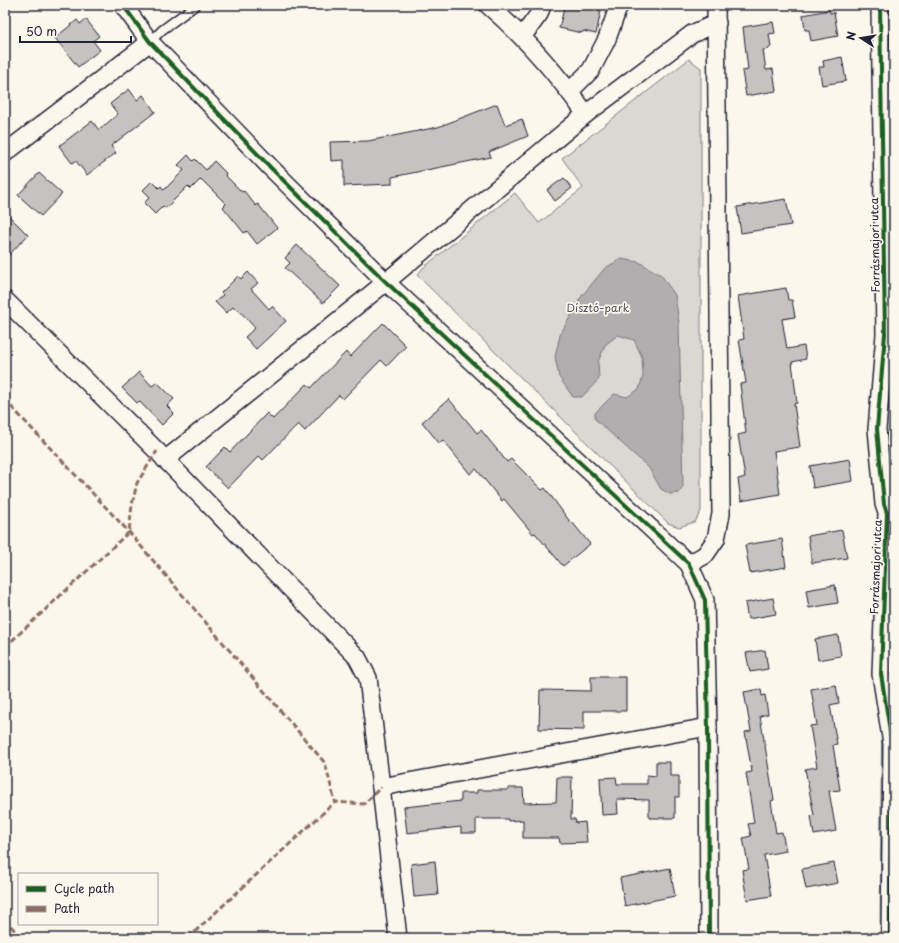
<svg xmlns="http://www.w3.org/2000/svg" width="899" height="943" font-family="'Playpen Sans',sans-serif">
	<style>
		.green { fill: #dbd8d3; stroke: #7e7d87 }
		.water { fill: #b1aeb0; stroke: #787681 }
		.building { fill: #c6c2c0; stroke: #22223b }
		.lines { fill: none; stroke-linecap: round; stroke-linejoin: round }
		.lane-casing { stroke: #22223b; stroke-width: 11 }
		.street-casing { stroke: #22223b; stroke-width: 20 }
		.lane { stroke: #fbf7ec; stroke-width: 8 }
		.street { stroke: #fbf7ec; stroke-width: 17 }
		.quiet { stroke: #8d6e63; stroke-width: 3; stroke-dasharray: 6 3; stroke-linecap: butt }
		.cycleway-casing { stroke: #fbf7ec; stroke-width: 6 }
		.cycleway { stroke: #1b5e20; stroke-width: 4 }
		.labels { text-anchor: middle; stroke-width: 3.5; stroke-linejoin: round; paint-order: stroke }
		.street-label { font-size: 11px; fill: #22223b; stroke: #fbf7ec }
		.park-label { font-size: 11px; fill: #505061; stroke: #fbf7ec }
	</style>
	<rect width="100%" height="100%" fill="#fbf7ec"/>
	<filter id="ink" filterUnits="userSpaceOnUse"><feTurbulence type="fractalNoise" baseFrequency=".025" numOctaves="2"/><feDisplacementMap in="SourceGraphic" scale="8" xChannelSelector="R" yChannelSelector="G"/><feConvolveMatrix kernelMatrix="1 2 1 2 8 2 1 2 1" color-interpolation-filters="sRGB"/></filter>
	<g filter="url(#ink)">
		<g class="green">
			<path d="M887,5H894V938H880Z"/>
			<path d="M689,59L701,68V511L695,522L679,527L668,523L417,275L423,268L515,193L539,223L583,188L562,158Z"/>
		</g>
		<path class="water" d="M621,259L639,262L661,275L675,295L679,323L683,487L679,493L670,494L661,489L649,468L595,419V413L614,394L627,397L639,389L643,376L642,357L634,340L618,335L605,345L598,362L599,379L582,397H573L559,377L555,357L560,335L581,297L605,268Z"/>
		<g class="building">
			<path d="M565,5H588V8L601,11L596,34L583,31L582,33L559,28Z"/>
			<path d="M829,10L830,13L834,12L838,36L811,41L809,30H805L803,15Z"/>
			<path d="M86,19L99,36L93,41L100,50L78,67L55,38L77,20L80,24Z"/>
			<path d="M773,22L775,33L769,34L771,47H769V49L763,50L766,70L773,69L776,91L746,96L742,71L748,70L743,27Z"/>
			<path d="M842,57L846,81L822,85L819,67H824L823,61Z"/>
			<path d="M129,89L137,100L143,95L155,112L111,146L116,153L87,175L76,161L72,163L59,146L92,121L99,130L118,114L110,104Z"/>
			<path d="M497,104L505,125L522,119L528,136L489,152L491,157L392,177V184L344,186V160L331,161L330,142L368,141L438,127Z"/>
			<path d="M188,155L193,161L195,159L206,170L214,161L226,173L225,175L242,192L244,191L256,206L258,204L277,228L257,244L247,231L244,233L223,207L226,204L201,179L191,189L188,186L166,208L163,206L155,214L144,203L150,197L143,190L152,181L159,188L161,186L164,190L184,170L178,165Z"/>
			<path d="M39,173L62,194L41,216L18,195Z"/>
			<path d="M564,178L572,188L555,201L547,190Z"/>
			<path d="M786,199L791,225L741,233L737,207Z"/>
			<path d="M5,212L28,235L5,259Z"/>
			<path d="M297,245L340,286L323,303L285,268L290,263L285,258Z"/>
			<path d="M248,272L258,283L251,289L269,309L272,306L286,321L256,349L245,337L255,328L238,309L236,310L233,307L226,313L215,302L223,295L221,293L238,276L241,279Z"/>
			<path d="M786,288L788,300H792L795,317L782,319L787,349L804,346L806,359L792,362L797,403L794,404L800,447L774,451L780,494L741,501L738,479L745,477L738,435L746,433L740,384L746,383L739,340L744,339L738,296Z"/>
			<path d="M383,323L406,346L387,366L381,360L343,399L339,395L305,431L298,424L263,460L259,456L228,488L206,467L225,447L230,452L267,413L273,419L307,384L311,388L346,352L350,357Z"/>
			<path d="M139,372L152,386L157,382L174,399L167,406L174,413L162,425L139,401L137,403L122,388Z"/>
			<path d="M449,399L477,433L481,430L507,462L511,459L542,490L545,488L571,523L572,522L590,544L563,566L535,533L533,534L504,499L502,501L476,469L470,474L443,440L439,443L422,422Z"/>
			<path d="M850,459L853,481L813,488L810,466Z"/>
			<path d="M842,530L847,558L812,563L808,536Z"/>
			<path d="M782,539L786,567L750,573L745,545Z"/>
			<path d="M835,585L838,603L809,608L806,590Z"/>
			<path d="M773,598L776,614L748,619L745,603Z"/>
			<path d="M838,635L841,656L818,660L815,639Z"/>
			<path d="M765,650L768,669L750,672L746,653Z"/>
			<path d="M591,677H626V711H584V730L539,729L540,690L591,691Z"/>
			<path d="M836,685L839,703L830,705L837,744L833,745L840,790L829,791L836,831L814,835L811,816L814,815L805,769L817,767L810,726L817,725L811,689Z"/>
			<path d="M761,689L762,696L765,695L768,714L760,716L774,800L771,801L776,833L782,832L786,851L764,855L771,896L747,900L742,870L749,869L743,838L751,836L748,824L754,823L746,773L752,772L745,732L751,731L744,692Z"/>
			<path d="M656,762H670V776H679V797H675V818H649V800L617,799L618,814L602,815L600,778L616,777L617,784H647V775L656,776Z"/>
			<path d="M557,777H572L571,819H575L576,823L585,822L587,842L560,843L559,838H523V820L508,821V819H476V833H461V827L407,833L404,807L461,801V793H477V790H508V788H523L524,803L556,802Z"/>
			<path d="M435,861L438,895L414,897L411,864Z"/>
			<path d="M834,863L838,883L806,889L802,869Z"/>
			<path d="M670,868L675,896L625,906L620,878Z"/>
		</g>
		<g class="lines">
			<g class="lane-casing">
				<path id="lane" d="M150,42L162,30L196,5"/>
			</g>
			<g class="street-casing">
				<g id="street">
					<path d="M123,5L150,42L271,168L386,282L689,564L705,600L708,727L709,938"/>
					<path d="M488,5C525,37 557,74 586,114"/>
					<path d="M880,5L885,334L877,429L884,504L887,513L881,674L892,744L890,938"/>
					<path d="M522,37L539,14L542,5"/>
					<path d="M570,91L591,70L607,39L619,5"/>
					<path d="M5,153L150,42"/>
					<path d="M5,300L157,451L357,657L368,678L381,787L398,938"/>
					<path d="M165,460L386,282L586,114L692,34L717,23"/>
					<path d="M689,564L705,555L716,539L721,514L716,5"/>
					<path d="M381,787L708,727"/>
				</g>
			</g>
			<use href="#lane" class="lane"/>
			<use href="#street" class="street"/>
			<g class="quiet">
				<path d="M5,400L129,532L325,763L335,802"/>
				<path d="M5,647L129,532L132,505L137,483L157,451"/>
				<path d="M5,919L21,938"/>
				<path d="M188,938L335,802L364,804L381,787"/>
			</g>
			<g class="cycleway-casing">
				<g id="cycleway">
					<path d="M123,5L150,42L271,168L386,282L689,564L705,600L708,727L709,938"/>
					<path d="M880,5L885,334L877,429L884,504L887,513L881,674L892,744L890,938"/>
				</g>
			</g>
			<use href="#cycleway" class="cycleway"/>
		</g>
	</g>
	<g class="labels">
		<g class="street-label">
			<text transform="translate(875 245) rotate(-91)" y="4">Forrásmajori utca</text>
			<text transform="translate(876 567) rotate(-88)" y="4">Forrásmajori utca</text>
		</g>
		<g class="park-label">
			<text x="598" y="312">Dísztó-park</text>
		</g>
	</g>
	<rect width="899" height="943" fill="none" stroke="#fbf7ec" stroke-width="20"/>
	<rect x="10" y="10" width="879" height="923" fill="none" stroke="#22223b" stroke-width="1.5" filter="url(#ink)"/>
	<rect x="18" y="873" width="140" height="52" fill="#fbf7ec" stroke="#a4a2a5"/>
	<rect x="26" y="886" width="20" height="6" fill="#1b5e20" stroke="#a4a2a5"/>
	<text x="54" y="893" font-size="12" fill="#22223b">Cycle path</text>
	<rect x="26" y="906" width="20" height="6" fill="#8d6e63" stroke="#a4a2a5"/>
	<text x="54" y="913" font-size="12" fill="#22223b">Path</text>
	<g transform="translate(861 38) rotate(282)" stroke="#fbf7ec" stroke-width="3" paint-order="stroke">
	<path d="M0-3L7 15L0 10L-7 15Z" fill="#22223b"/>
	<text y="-6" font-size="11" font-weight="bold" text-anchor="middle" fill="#22223b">N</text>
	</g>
	<path d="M20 36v6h111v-6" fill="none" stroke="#22223b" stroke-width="2"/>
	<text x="26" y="36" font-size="12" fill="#22223b" stroke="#fbf7ec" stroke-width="3" paint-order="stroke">50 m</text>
</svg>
